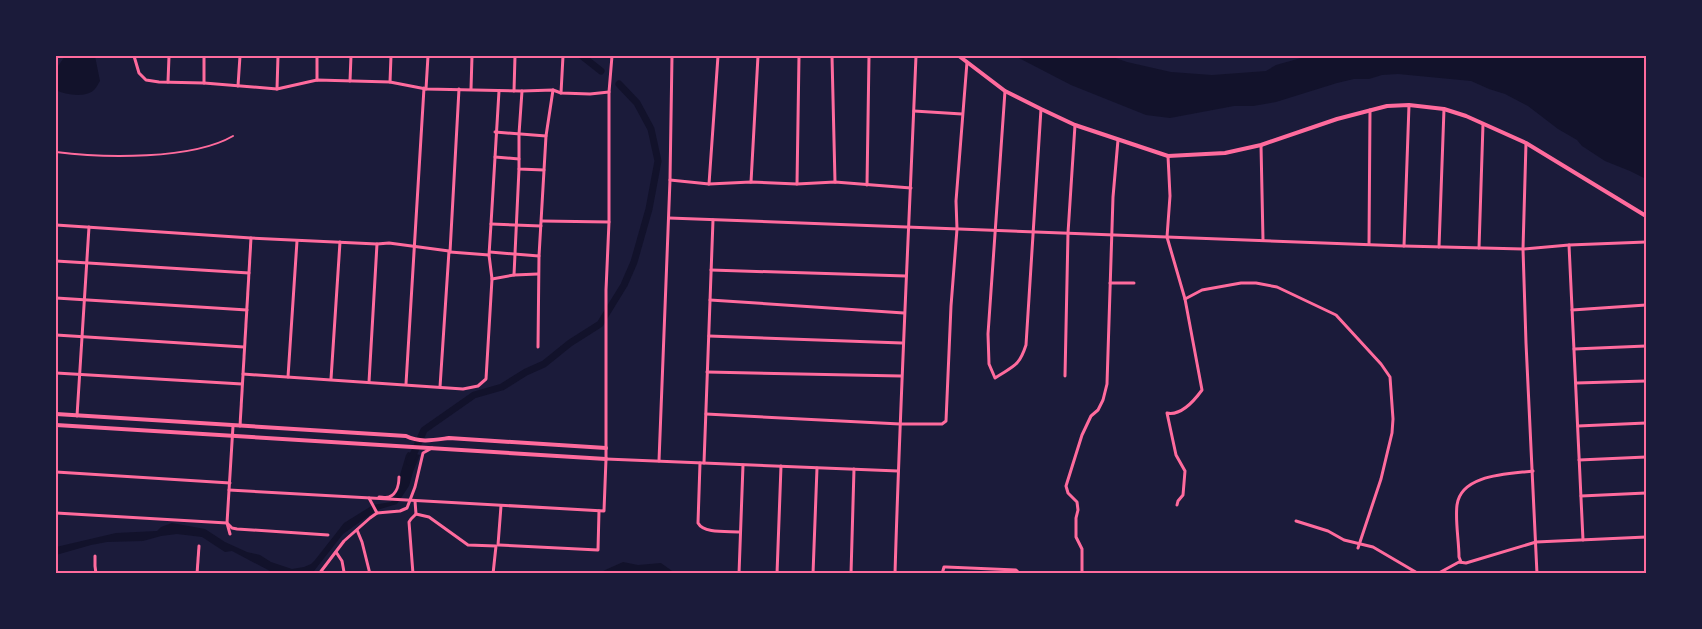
<svg xmlns="http://www.w3.org/2000/svg" width="1702" height="629" font-family="'Open Sans',sans-serif">
	<style>
		.water { fill: #12122b }
		.lines { fill: none; stroke-linecap: round; stroke-linejoin: round }
		.canal { stroke: #12122b; stroke-width: 7 }
		.pedestrian { stroke: #ff6b9d; stroke-width: 2 }
		.minor { stroke: #ff6b9d; stroke-width: 3 }
		.tertiary { stroke: #ff6b9d; stroke-width: 4 }
		.neatline { fill: none; stroke: #ff6b9d; stroke-width: 2 }
	</style>
	<rect width="100%" height="100%" fill="#1b1b3a"/>
	<g class="water">
		<path d="M65,56H95L100,81C98,84 97,87 94,90C86,98 65,95 56,90V69Z"/>
		<path d="M1015,56H1110L1127,62L1171,72L1212,75L1266,71L1276,65L1308,56H1304H1646V179L1630,171L1605,161L1582,146L1577,140L1558,129L1528,106L1505,94L1489,89L1471,81L1398,74L1382,75L1369,79H1354L1337,83L1276,102L1253,106H1234L1170,118L1146,115L1071,85Z"/>
		<path d="M408,452L420,455L413,472L409,486L397,504L377,510L343,534L314,571L306,573H277L270,571L232,551L225,552L202,537L177,534L161,536L143,541L107,542L91,545L56,555V547L116,533L157,531L161,527L172,523L205,529L225,542L247,552L260,555L271,562L292,569L304,567L311,564L315,560L344,523L373,505L391,502L400,488V475L406,455Z"/>
		<path d="M623,562L638,565L661,563L675,573H600L605,570Z"/>
	</g>
	<g class="lines">
		<g class="canal">
			<path d="M582,56L601,71"/>
			<path d="M410,462L424,430L474,395L502,387L526,372L544,364L570,343L600,324L624,285L634,262L649,209L658,161L651,129L637,103L619,84"/>
		</g>
		<path class="pedestrian" d="M56,152C103,158 192,160 233,136"/>
		<g class="minor">
			<path d="M134,56L139,73L146,80L159,82L204,83L277,89L317,80L390,82L426,89L522,91L553,90L561,93L590,94L609,92"/>
			<path d="M832,56L835,182"/>
			<path d="M317,80V56"/>
			<path d="M350,81L351,56"/>
			<path d="M168,82L169,56"/>
			<path d="M390,82L391,56"/>
			<path d="M204,83V56"/>
			<path d="M238,86L240,56"/>
			<path d="M277,89L278,56"/>
			<path d="M426,89L428,56"/>
			<path d="M471,89L472,56"/>
			<path d="M514,91L515,56"/>
			<path d="M522,91L519,134V169L544,170"/>
			<path d="M1005,91L988,334L989,364L995,378C1013,366 1019,367 1026,345L1041,109"/>
			<path d="M561,93L563,56"/>
			<path d="M914,111L962,114"/>
			<path d="M495,132L546,136"/>
			<path d="M1526,143L1523,249L1526,343L1537,574"/>
			<path d="M1261,145L1263,240"/>
			<path d="M1168,156L1170,196L1167,237L1185,299L1202,390C1194,401 1181,416 1167,413L1176,455L1185,471L1183,495L1178,501L1177,505"/>
			<path d="M495,157L519,159"/>
			<path d="M670,180L709,184L751,182L797,184L835,182L911,188"/>
			<path d="M751,182L758,56"/>
			<path d="M709,184L718,56"/>
			<path d="M797,184L799,56"/>
			<path d="M867,185L869,56"/>
			<path d="M669,218L1404,246L1523,249L1569,245L1646,242"/>
			<path d="M542,221L609,222"/>
			<path d="M491,224L541,226"/>
			<path d="M56,225L251,238L377,244L389,243L449,251"/>
			<path d="M1369,244L1370,110"/>
			<path d="M1569,245L1583,540"/>
			<path d="M1404,246L1409,105"/>
			<path d="M1439,247L1444,109"/>
			<path d="M1479,248L1483,124"/>
			<path d="M450,252L489,255"/>
			<path d="M490,252L539,256L546,136L553,90"/>
			<path d="M56,261L249,273"/>
			<path d="M711,270L906,276"/>
			<path d="M514,275L519,169"/>
			<path d="M492,279L514,275L538,274"/>
			<path d="M1110,283H1134"/>
			<path d="M56,298L247,310"/>
			<path d="M1185,299L1202,290L1241,283H1256L1277,287L1336,315L1381,364L1390,377L1393,419L1392,433L1381,479L1358,548"/>
			<path d="M710,300L904,313"/>
			<path d="M1572,310L1646,305"/>
			<path d="M56,335L244,347"/>
			<path d="M709,336L902,343"/>
			<path d="M538,347L539,256"/>
			<path d="M1574,349L1646,346"/>
			<path d="M707,372L901,376"/>
			<path d="M56,373L242,384"/>
			<path d="M243,374L463,389L478,386L486,379L492,279L489,255L491,224L499,91"/>
			<path d="M1065,376L1068,233L1075,125"/>
			<path d="M288,377L297,241"/>
			<path d="M331,379L340,242"/>
			<path d="M369,382L377,244"/>
			<path d="M1576,383L1646,381"/>
			<path d="M406,384L424,88"/>
			<path d="M440,387L449,251L450,252L459,89"/>
			<path d="M706,414L900,424H942L946,421L951,306L957,229L956,201L967,62"/>
			<path d="M77,416L89,227"/>
			<path d="M240,426L251,238"/>
			<path d="M1578,426L1646,423"/>
			<path d="M606,459L898,471"/>
			<path d="M1579,460L1646,457"/>
			<path d="M659,461L670,180L672,56"/>
			<path d="M700,463L698,523C704,534 728,531 740,532"/>
			<path d="M704,463L713,220"/>
			<path d="M56,472L230,483"/>
			<path d="M229,490L604,511L606,459V290L609,222V92L612,56"/>
			<path d="M1581,496L1646,493"/>
			<path d="M379,497C382,497 386,498 389,497C397,494 399,484 399,477"/>
			<path d="M369,498L377,513"/>
			<path d="M415,501L416,514L429,517L468,545L496,546L493,574"/>
			<path d="M56,513L227,523L232,528L237,529L328,535"/>
			<path d="M1296,521L1328,531L1344,540L1373,547L1419,574"/>
			<path d="M357,530L362,542L370,574"/>
			<path d="M230,534L227,523L233,426"/>
			<path d="M498,545L501,506"/>
			<path d="M499,545L598,550L599,511"/>
			<path d="M336,552L342,561L344,572L341,574"/>
			<path d="M95,556V566L96,574"/>
			<path d="M1461,562L1459,557C1459,541 1455,521 1457,505C1461,474 1509,474 1533,471"/>
			<path d="M197,574L199,546"/>
			<path d="M319,574L344,541L370,518L377,513L400,511L407,508L415,487L423,453L432,448"/>
			<path d="M413,574L409,522L411,519L416,514"/>
			<path d="M739,574L743,465"/>
			<path d="M777,574L781,466"/>
			<path d="M813,574L817,468"/>
			<path d="M851,574L854,469"/>
			<path d="M895,574C900,401 909,228 916,56"/>
			<path d="M942,574L944,567H946L1016,570L1020,574"/>
			<path d="M1082,574V549L1076,537V518L1078,510L1077,502L1068,493L1066,486L1082,435L1091,416L1098,410L1103,400L1107,384L1113,197L1118,140"/>
			<path d="M1437,574L1459,562L1466,563L1536,542L1646,537"/>
		</g>
		<g class="tertiary">
			<path d="M959,56L1005,91L1041,109L1075,125L1168,156L1225,153L1261,145L1337,119L1387,106L1409,105L1444,109L1466,116L1526,143L1646,216"/>
			<path d="M56,414L406,436C420,443 434,440 449,438L606,448"/>
			<path d="M56,425L606,459"/>
		</g>
	</g>
	<rect width="1702" height="629" fill="none" stroke="#1b1b3a" stroke-width="114"/>
	<rect x="57" y="57" width="1588" height="515" class="neatline"/>
</svg>
